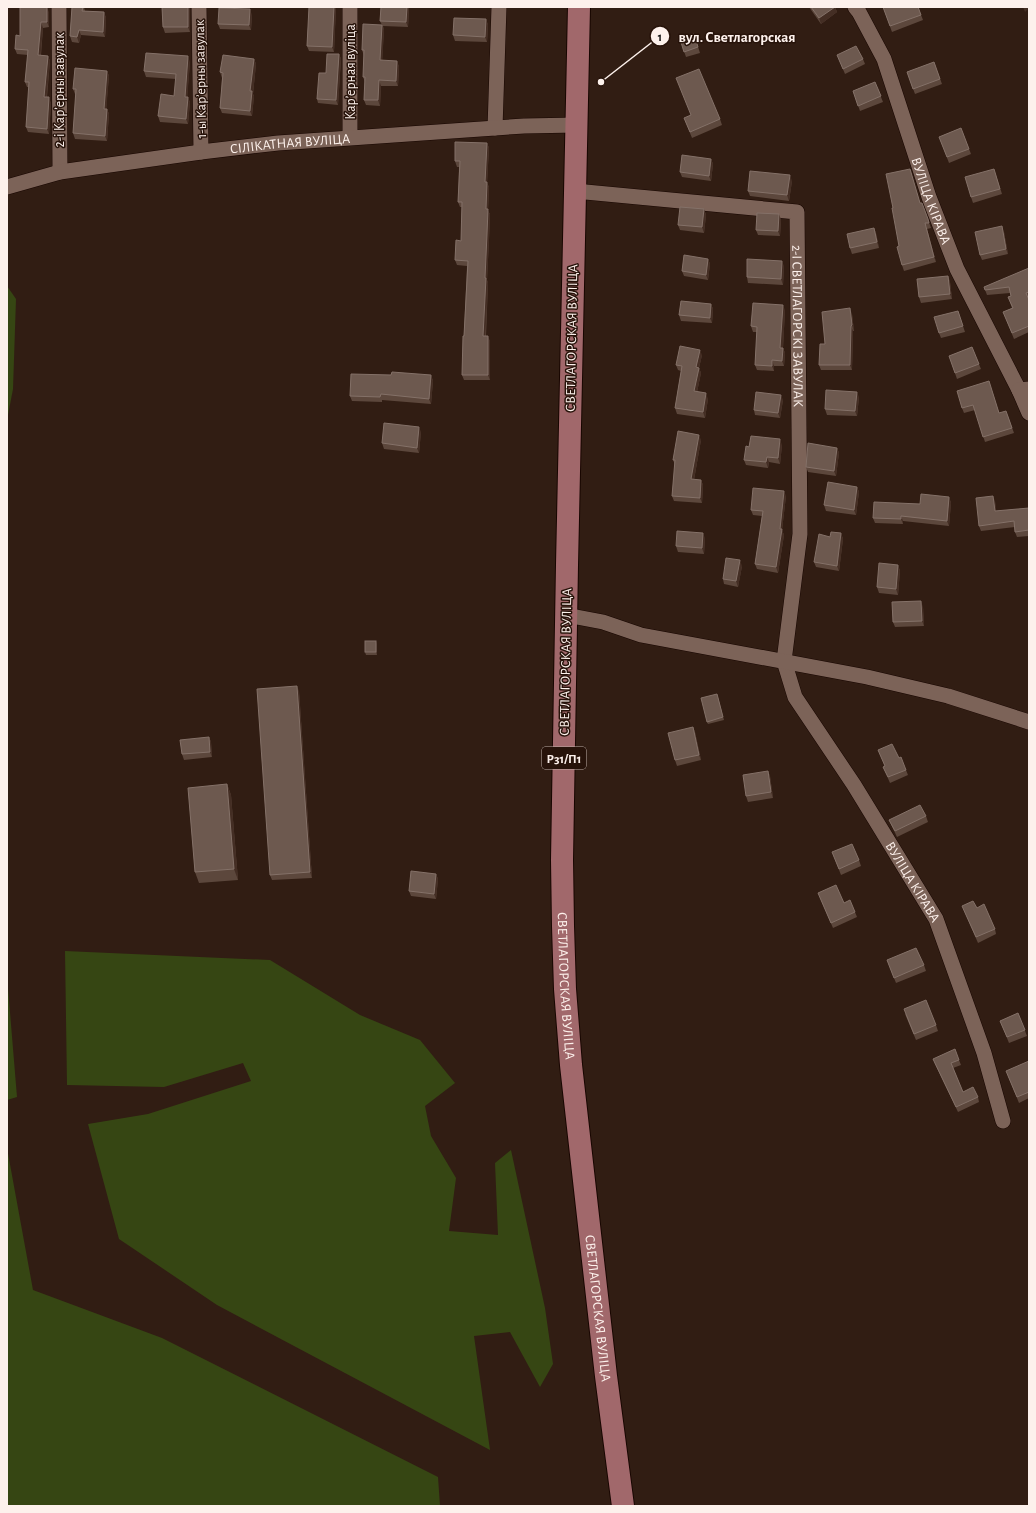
<svg xmlns="http://www.w3.org/2000/svg" width="1036" height="1513" font-family="'Alegreya Sans',sans-serif">
	<style>
		.green { fill: #364613 }
		.lines { fill: none; stroke-linecap: round; stroke-linejoin: round }
		.street-casing { stroke: #180601; stroke-width: 16 }
		.primary-casing { stroke: #180601; stroke-width: 24 }
		.street { stroke: #7c6358; stroke-width: 15 }
		.primary { stroke: #a1686b; stroke-width: 22 }
		.wall { fill: #5c473c }
		.shaded-wall { fill: #442e24 }
		.building { fill: #6d594f; stroke: #847168 }
		.labels { text-anchor: middle; stroke-width: 3; stroke-linejoin: round; paint-order: stroke }
		.shield { fill: #27130a; stroke: #bdaea8; stroke-width: 1 }
		.shield-label { font-size: 13px; font-weight: bold; fill: #fdf1ec }
		.street-label { font-size: 14px; fill: #fdf1ec; stroke: #27130a }
		.leader { fill: none; stroke: #fdf1ec; stroke-width: 1.5 }
		.callout-dot { fill: #fdf1ec; stroke: #27130a; stroke-width: 1.5 }
		.mark-label { font-size: 12px; text-anchor: middle; font-weight: bold; fill: #111 }
		.callout-label { font-size: 15px; text-anchor: middle; font-weight: bold; fill: #fdf1ec; stroke: #27130a; stroke-width: 3; stroke-linejoin: round; paint-order: stroke }
	</style>
	<rect width="100%" height="100%" fill="#311d13"/>
	<g class="green">
		<path d="M7,286L16,299L13,389L7,420Z"/>
		<path d="M65,951L270,960L360,1015L420,1040L455,1083L425,1106L431,1136L456,1178L449,1231L498,1235L495,1163L511,1150L545,1308L553,1364L540,1387L510,1332L474,1336L490,1450L217,1305L119,1239L88,1124L148,1114L251,1081L243,1063L164,1087L67,1085Z"/>
		<path d="M7,976L17,1097L7,1100Z"/>
		<path d="M7,1148L33,1290L162,1338L438,1477L440,1506H7Z"/>
	</g>
	<g class="lines">
		<g class="street-casing">
			<g id="street">
				<path d="M59,7L60,172"/>
				<path d="M199,7L201,152"/>
				<path d="M350,7V137"/>
				<path id="s1" d="M855,7L859,12L884,59L929,197L957,269L1019,390L1029,389"/>
				<path d="M495,128L499,7"/>
				<path id="s2" d="M7,187L60,172L201,152L278,143L524,126L577,125"/>
				<path id="s3" d="M575,191L797,212L800,534L784,661L795,697L854,785L936,919L984,1053L1003,1121"/>
				<path d="M1019,390L1029,413"/>
				<path d="M566,615L603,622L641,635L867,677L948,696L1029,722"/>
			</g>
		</g>
		<g class="primary-casing">
			<g id="primary">
				<path id="s4" d="M579,7L567,565L562,860L563,926L565,989L571,1065L606,1376L623,1506"/>
			</g>
		</g>
		<use href="#street" class="street"/>
		<use href="#primary" class="primary"/>
	</g>
	<g class="wall">
		<path d="M72,7H84L85,11L104,12L106,18L105,37L81,35L79,43L72,42L70,36Z"/>
		<path d="M162,7H190V32L165,33L163,27Z"/>
		<path d="M309,7H336L334,52L309,51L307,46Z"/>
		<path d="M381,7H408L409,9L408,27L383,26L384,30L382,61H397L399,67L398,86H381L380,106L366,105L364,100L365,82L363,77L364,56L362,50L382,25L380,21Z"/>
		<path d="M809,7H835L837,12L821,24Z"/>
		<path d="M883,7H918L923,20L892,32Z"/>
		<path d="M49,12V27L43,28L41,55L48,56L50,61L47,97L51,103L49,134L28,132L26,127L29,87H27L25,82L28,55L17,54L15,49Z"/>
		<path d="M252,15L251,30L220,29L218,24Z"/>
		<path d="M486,19L488,25L487,42L455,41L453,35Z"/>
		<path d="M694,34L700,53L686,57L680,39Z"/>
		<path d="M339,54L341,59L338,105L318,103L317,99Z"/>
		<path d="M837,55L863,59L865,64L845,74Z"/>
		<path d="M254,59L256,64L253,94L254,96L252,116L222,113L220,108L222,78L220,72Z"/>
		<path d="M190,62L187,97L190,102L188,124L160,122L158,116L174,96L176,79L146,77L144,71Z"/>
		<path d="M934,62L942,84L915,94L907,72Z"/>
		<path d="M107,71L109,76L106,109H107L109,114L107,141L75,139L73,133L76,94H75L73,89Z"/>
		<path d="M875,82L883,102L860,111L853,91Z"/>
		<path d="M684,118L720,119L722,125L692,138Z"/>
		<path d="M961,128L971,154L949,163L939,137Z"/>
		<path d="M487,143L489,148L487,183L489,187L488,211L490,214L489,240L487,280L488,283L486,336L490,341V380H464L462,375L467,266L457,265L455,260L461,241L462,207H460L458,202L459,167H457L455,161Z"/>
		<path d="M711,159L713,164L711,181L682,177L680,172Z"/>
		<path d="M910,169L920,203L930,225L931,228L927,229L936,262L904,271L902,265L893,208Z"/>
		<path d="M994,169L1002,194L973,203L971,197Z"/>
		<path d="M792,181L789,201L750,196L748,191Z"/>
		<path d="M704,209L706,215L704,233L680,230L678,225Z"/>
		<path d="M779,214L781,220L780,236L758,235L756,230Z"/>
		<path d="M874,228L876,233L879,248L852,254L850,248Z"/>
		<path d="M1004,232L1008,254L982,260L980,255Z"/>
		<path d="M708,259L710,264L708,280L684,276L682,271Z"/>
		<path d="M784,266L783,285L748,283L747,277Z"/>
		<path d="M1029,268V298L1028,299L1029,300V332L1014,339L1003,312L1012,308L1008,297L1011,296L1010,293L987,295L984,287Z"/>
		<path d="M948,276L950,282L952,299L921,303L919,297Z"/>
		<path d="M711,304L713,309L712,323L681,321L679,315Z"/>
		<path d="M785,310L783,348L785,353L784,366H774V371L757,370L755,365L757,332H753L751,326Z"/>
		<path d="M958,311L965,332L941,338L939,333Z"/>
		<path d="M852,314L854,331H853L852,370H821L819,365L825,344Z"/>
		<path d="M972,347L981,369L957,379L949,356Z"/>
		<path d="M702,355L699,368L701,373L697,392L708,399L705,418L677,414L675,408L681,371L678,370L676,365Z"/>
		<path d="M391,375H431L433,381L431,404L382,400V402L352,401L350,396Z"/>
		<path d="M989,381L999,413L1008,416L1014,433L985,442L975,410L964,413L962,408Z"/>
		<path d="M859,397L857,416L827,415L825,409Z"/>
		<path d="M783,400L780,418L755,415L754,410Z"/>
		<path d="M421,432L419,453L384,449L382,443Z"/>
		<path d="M701,440L694,480H701L703,485L702,503L674,501L672,496L675,465L673,460Z"/>
		<path d="M782,445L780,464L769,462L768,468L746,465L744,460Z"/>
		<path d="M837,448L839,453L836,476L808,472L806,467Z"/>
		<path d="M857,487L859,492L856,515L826,511L824,505Z"/>
		<path d="M786,496L782,530L784,535L778,573L757,569L755,564L762,516L753,515L751,510Z"/>
		<path d="M949,497L951,503L949,526L903,521V524L875,523L873,518L920,504Z"/>
		<path d="M995,501L996,511L1029,508V536L1017,537L1015,532V527L981,531L979,526Z"/>
		<path d="M841,533L843,539L839,571L816,567L814,562L830,537Z"/>
		<path d="M705,538L704,554L678,552L676,546Z"/>
		<path d="M898,565L900,571L898,595L879,593L877,587Z"/>
		<path d="M742,566L738,587L724,584L723,579Z"/>
		<path d="M923,607L924,626L895,627L893,622Z"/>
		<path d="M377,644V655H366L365,652Z"/>
		<path d="M299,691L312,878L272,880L270,875Z"/>
		<path d="M718,697L724,720L708,724L707,722Z"/>
		<path d="M693,727L695,732L701,760L677,766L675,760Z"/>
		<path d="M209,737L211,742L212,757L184,760L182,754Z"/>
		<path d="M878,750L906,770L908,775L890,783L883,767L885,766Z"/>
		<path d="M768,771L770,776L773,798L748,802L746,796Z"/>
		<path d="M227,784L231,795L238,880L199,883L195,872Z"/>
		<path d="M926,816L928,822L897,837L889,820Z"/>
		<path d="M832,852L859,860L861,866L841,875Z"/>
		<path d="M436,874L438,879L436,899L411,896L409,891Z"/>
		<path d="M818,893L844,903L855,912L857,917L833,928Z"/>
		<path d="M962,906L977,908L995,929L996,934L978,943Z"/>
		<path d="M887,960L924,965L926,971L896,983Z"/>
		<path d="M1018,1013L1027,1036L1009,1043L1000,1021Z"/>
		<path d="M905,1014L936,1025L938,1031L916,1040Z"/>
		<path d="M933,1059L959,1060L961,1065L953,1068L963,1092L978,1097L979,1102L958,1112L935,1064Z"/>
		<path d="M1029,1061V1098L1019,1103L1008,1076Z"/>
	</g>
	<g class="shaded-wall">
		<path d="M47,7L49,12V27L47,22Z"/>
		<path d="M188,7H190V32L188,27Z"/>
		<path d="M334,7H336L334,52L332,47Z"/>
		<path d="M407,7H408L409,9L408,27L406,22Z"/>
		<path d="M835,7L837,12L821,24L819,18Z"/>
		<path d="M1023,7H1029V8L1025,12Z"/>
		<path d="M250,9L252,15L251,30L249,25Z"/>
		<path d="M104,12L106,18L105,37L103,32Z"/>
		<path d="M486,19L488,25L487,42L485,37Z"/>
		<path d="M41,22L43,28L40,60L38,55Z"/>
		<path d="M382,25L384,30L382,66L380,60Z"/>
		<path d="M79,30L81,35L79,43L77,37Z"/>
		<path d="M339,54L341,59L338,105L336,100Z"/>
		<path d="M48,56L50,61L46,102L44,97Z"/>
		<path d="M188,56L190,62L187,102L185,97Z"/>
		<path d="M254,59L256,64L253,94L254,96L252,116L250,111V91Z"/>
		<path d="M397,61L399,67L398,86L396,81Z"/>
		<path d="M107,71L109,76L106,114L104,109Z"/>
		<path d="M379,80L381,86L380,106L378,100Z"/>
		<path d="M49,97L51,103L49,134L47,129Z"/>
		<path d="M188,97L190,102L188,124L186,119Z"/>
		<path d="M107,109L109,114L107,141L105,136Z"/>
		<path d="M487,143L489,148L487,183L489,187L488,211L490,214L489,240L487,280L488,283L485,341L483,336L485,182Z"/>
		<path d="M711,159L713,164L711,181L709,176Z"/>
		<path d="M790,175L792,181L789,201L787,195Z"/>
		<path d="M704,209L706,215L704,233L702,227Z"/>
		<path d="M779,214L781,220L780,236L778,231Z"/>
		<path d="M925,223L927,229L936,262L934,257Z"/>
		<path d="M1002,226L1004,232L1008,254L1006,249Z"/>
		<path d="M874,228L876,233L879,248L877,242Z"/>
		<path d="M708,259L710,264L708,280L706,275Z"/>
		<path d="M782,261L784,266L783,285L781,279Z"/>
		<path d="M948,276L950,282L952,299L950,294Z"/>
		<path d="M711,304L713,309L712,323L710,318Z"/>
		<path d="M783,305L785,310L783,348L785,353L784,366L782,361L780,348Z"/>
		<path d="M850,308L852,314L854,331L852,325Z"/>
		<path d="M851,326L853,331L852,370L850,365Z"/>
		<path d="M488,336L490,341V380L488,375Z"/>
		<path d="M700,350L702,355L699,368L701,373L696,397L694,391L696,367Z"/>
		<path d="M772,360L774,366V371L772,366Z"/>
		<path d="M431,375L433,381L431,404L429,399Z"/>
		<path d="M857,392L859,397L857,416L855,411Z"/>
		<path d="M706,393L708,399L705,418L703,412Z"/>
		<path d="M781,395L783,400L780,418L778,413Z"/>
		<path d="M419,427L421,432L419,453L417,448Z"/>
		<path d="M699,435L701,440L693,485L691,479Z"/>
		<path d="M780,439L782,445L780,464L778,458Z"/>
		<path d="M837,448L839,453L836,476L834,471Z"/>
		<path d="M767,457L769,462L768,468L766,462Z"/>
		<path d="M701,480L703,485L702,503L700,498Z"/>
		<path d="M857,487L859,492L856,515L854,510Z"/>
		<path d="M784,491L786,496L782,530L784,535L778,573L776,567Z"/>
		<path d="M993,496L995,501L997,516L995,511Z"/>
		<path d="M949,497L951,503L949,526L947,521Z"/>
		<path d="M901,516L903,521V524L901,519Z"/>
		<path d="M703,533L705,538L704,554L702,548Z"/>
		<path d="M841,533L843,539L839,571L837,566Z"/>
		<path d="M740,560L742,566L738,587L736,581Z"/>
		<path d="M898,565L900,571L898,595L896,589Z"/>
		<path d="M921,601L923,607L924,626L922,621Z"/>
		<path d="M376,641L377,644V655L376,652Z"/>
		<path d="M297,686L299,691L312,878L310,872Z"/>
		<path d="M693,727L695,732L701,760L699,755Z"/>
		<path d="M209,737L211,742L212,757L210,752Z"/>
		<path d="M768,771L770,776L773,798L771,792Z"/>
		<path d="M227,784L231,795L238,880L234,869Z"/>
		<path d="M436,874L438,879L436,899L434,894Z"/>
	</g>
	<g class="building">
		<path d="M20,7H47V22H41L38,55L48,56L44,97H49L47,129L26,127L29,82H25L28,50L15,49L16,35L20,36Z"/>
		<path d="M72,7H83L82,11L104,12L103,32L79,30L77,37L70,36Z"/>
		<path d="M162,7H188V27H163Z"/>
		<path d="M309,7H334L332,47L307,46Z"/>
		<path d="M381,7H407L406,22L380,21Z"/>
		<path d="M811,7H835L819,18Z"/>
		<path d="M883,7H918L921,15L890,26Z"/>
		<path d="M219,8L250,9L249,25L218,24Z"/>
		<path d="M454,18L486,19L485,37L453,35Z"/>
		<path d="M363,24L382,25L380,60L397,61L396,81L379,80L378,100H364L365,77H363L364,50H362Z"/>
		<path d="M694,34L698,47L684,52L680,39Z"/>
		<path d="M856,46L863,59L843,69L837,55Z"/>
		<path d="M146,53L188,56L185,97H188L186,119L158,116L161,94L174,96L176,74L144,71Z"/>
		<path d="M327,54H339L336,100L317,99L319,73H326Z"/>
		<path d="M223,55L254,59L250,91H252L250,111L220,108L223,73L220,72Z"/>
		<path d="M934,62L940,79L913,89L907,72Z"/>
		<path d="M75,68L107,71L104,109H107L105,136L73,133L76,89H73Z"/>
		<path d="M699,69L720,119L690,132L684,118L691,115L676,78Z"/>
		<path d="M875,82L881,96L858,106L853,91Z"/>
		<path d="M961,128L969,149L947,157L939,137Z"/>
		<path d="M455,142L487,143L485,182H487L486,209H488L487,234L485,278H486L483,336H488V375H462L463,336H464L468,261L455,260L456,240L461,241L462,202H458L460,161H455Z"/>
		<path d="M682,155L711,159L709,176L680,172Z"/>
		<path d="M910,169L920,203H922L928,219L929,223H925L934,257L902,265L897,247L899,246L892,208H893L886,174Z"/>
		<path d="M994,169L1000,189L971,197L965,177Z"/>
		<path d="M750,171L790,175L787,195L748,191Z"/>
		<path d="M680,207L704,209L702,227L678,225Z"/>
		<path d="M757,213L779,214L778,231L756,230Z"/>
		<path d="M1002,226L1006,249L980,255L975,232Z"/>
		<path d="M874,228L877,242L850,248L847,234Z"/>
		<path d="M684,255L708,259L706,275L682,271Z"/>
		<path d="M747,259L782,261L781,279L747,277Z"/>
		<path d="M1029,268V292L1026,293L1029,300V326L1012,333L1003,312L1013,308L1008,297L1011,296L1009,287L985,290L984,287Z"/>
		<path d="M948,276L950,294L919,297L917,279Z"/>
		<path d="M681,301L711,304L710,318L679,315Z"/>
		<path d="M753,303L783,305L780,348H783L782,361L772,360V366L755,365L757,327L751,326Z"/>
		<path d="M850,308L852,325L851,326L850,365H819L820,344H825L822,312Z"/>
		<path d="M958,311L963,326L939,333L934,317Z"/>
		<path d="M680,346L700,350L696,367L699,368L694,391L706,393L703,412L675,408L682,366L676,365Z"/>
		<path d="M972,347L979,364L955,373L949,356Z"/>
		<path d="M392,372L431,375L429,399L381,394L380,397L350,396L351,374L391,375Z"/>
		<path d="M989,381L999,413L1006,411L1012,428L983,437L973,405L962,408L957,391Z"/>
		<path d="M826,390L857,392L855,411L825,409Z"/>
		<path d="M756,392L781,395L778,413L754,410Z"/>
		<path d="M384,423L419,427L417,448L382,443Z"/>
		<path d="M678,431L699,435L691,479L701,480L700,498L672,496L675,460H673Z"/>
		<path d="M751,436L780,439L778,458L767,457L766,462L744,460L746,446L749,447Z"/>
		<path d="M808,443L837,448L834,471L806,467Z"/>
		<path d="M828,482L857,487L854,510L824,505Z"/>
		<path d="M753,488L784,491L780,529H782L776,567L755,564L763,511L751,510Z"/>
		<path d="M921,494L949,497L947,521L901,516V519L873,518L874,502L920,504Z"/>
		<path d="M993,496L995,511L1029,508V530L1015,532L1014,521L979,526L976,498Z"/>
		<path d="M677,531L703,533L702,548L676,546Z"/>
		<path d="M831,532L841,533L837,566L814,562L819,534L830,537Z"/>
		<path d="M726,558L740,560L736,581L723,579Z"/>
		<path d="M879,563L898,565L896,589L877,587Z"/>
		<path d="M921,601L922,621L893,622L892,602Z"/>
		<rect x="365" y="641" width="11" height="11"/>
		<path d="M297,686L310,872L270,875L257,689Z"/>
		<path d="M717,694L723,717L707,722L701,698Z"/>
		<path d="M693,727L699,755L675,760L668,733Z"/>
		<path d="M209,737L210,752L182,754L180,740Z"/>
		<path d="M892,744L899,758L901,757L906,770L888,777L883,767L885,766L878,750Z"/>
		<path d="M768,771L771,792L746,796L743,775Z"/>
		<path d="M227,784L234,869L195,872L188,788Z"/>
		<path d="M920,805L926,816L895,831L889,820Z"/>
		<path d="M852,844L859,860L839,869L832,852Z"/>
		<path d="M411,871L436,874L434,894L409,891Z"/>
		<path d="M836,885L844,903L850,900L855,912L831,923L818,893Z"/>
		<path d="M973,901L977,908L984,904L995,929L976,937L962,906Z"/>
		<path d="M916,948L924,965L894,978L887,960Z"/>
		<path d="M926,1000L936,1025L914,1034L904,1009Z"/>
		<path d="M1018,1013L1025,1030L1007,1037L1000,1021Z"/>
		<path d="M955,1049L959,1060L951,1063L963,1092L973,1087L978,1097L956,1107L933,1059Z"/>
		<path d="M1029,1061V1092L1017,1097L1006,1071Z"/>
	</g>
	<g class="labels">
		<rect class="shield" x="542" y="747" width="44" height="22" rx="3"/>
		<g class="shield-label">
			<text x="564" y="763">Р31/П1</text>
		</g>
		<g class="street-label">
			<text transform="translate(350 72) rotate(-90)" y="5">Карʼерная вуліца</text>
			<text transform="translate(200 79) rotate(-91)" y="5">1-ы Карʼерны завулак</text>
			<text transform="translate(59 90) rotate(-90)" y="5">2-і Карʼерны завулак</text>
			<text dy="5" stroke="none"><textPath href="#s2" startOffset="287">СІЛІКАТНАЯ ВУЛІЦА</textPath></text>
			<text dy="5" stroke="none"><textPath href="#s1" startOffset="209">ВУЛІЦА КІРАВА</textPath></text>
			<text dy="5" stroke="none"><textPath href="#s3" startOffset="337">2-І СВЕТЛАГОРСКІ ЗАВУЛАК</textPath></text>
			<text transform="translate(571 338) rotate(-89)" y="5">СВЕТЛАГОРСКАЯ ВУЛІЦА</text>
			<text transform="translate(565 662) rotate(-89)" y="5">СВЕТЛАГОРСКАЯ ВУЛІЦА</text>
			<text dy="5" stroke="none"><textPath href="#s3" startOffset="930">ВУЛІЦА КІРАВА</textPath></text>
			<text dy="5" stroke="none"><textPath href="#s4" startOffset="979">СВЕТЛАГОРСКАЯ ВУЛІЦА</textPath></text>
			<text dy="5" stroke="none"><textPath href="#s4" startOffset="1303">СВЕТЛАГОРСКАЯ ВУЛІЦА</textPath></text>
		</g>
	</g>
	<path class="leader" d="M601 82L660 36"/>
	<g class="callout-dot">
		<circle cx="601" cy="82" r="4"/>
		<circle cx="660" cy="36" r="10"/>
	</g>
	<g class="mark-label">
		<text x="660" y="41">1</text>
	</g>
	<g class="callout-label">
		<text x="737" y="42">вул. Светлагорская</text>
	</g>
	<rect width="1036" height="1513" fill="none" stroke="#fdf1ec" stroke-width="16"/>
</svg>
